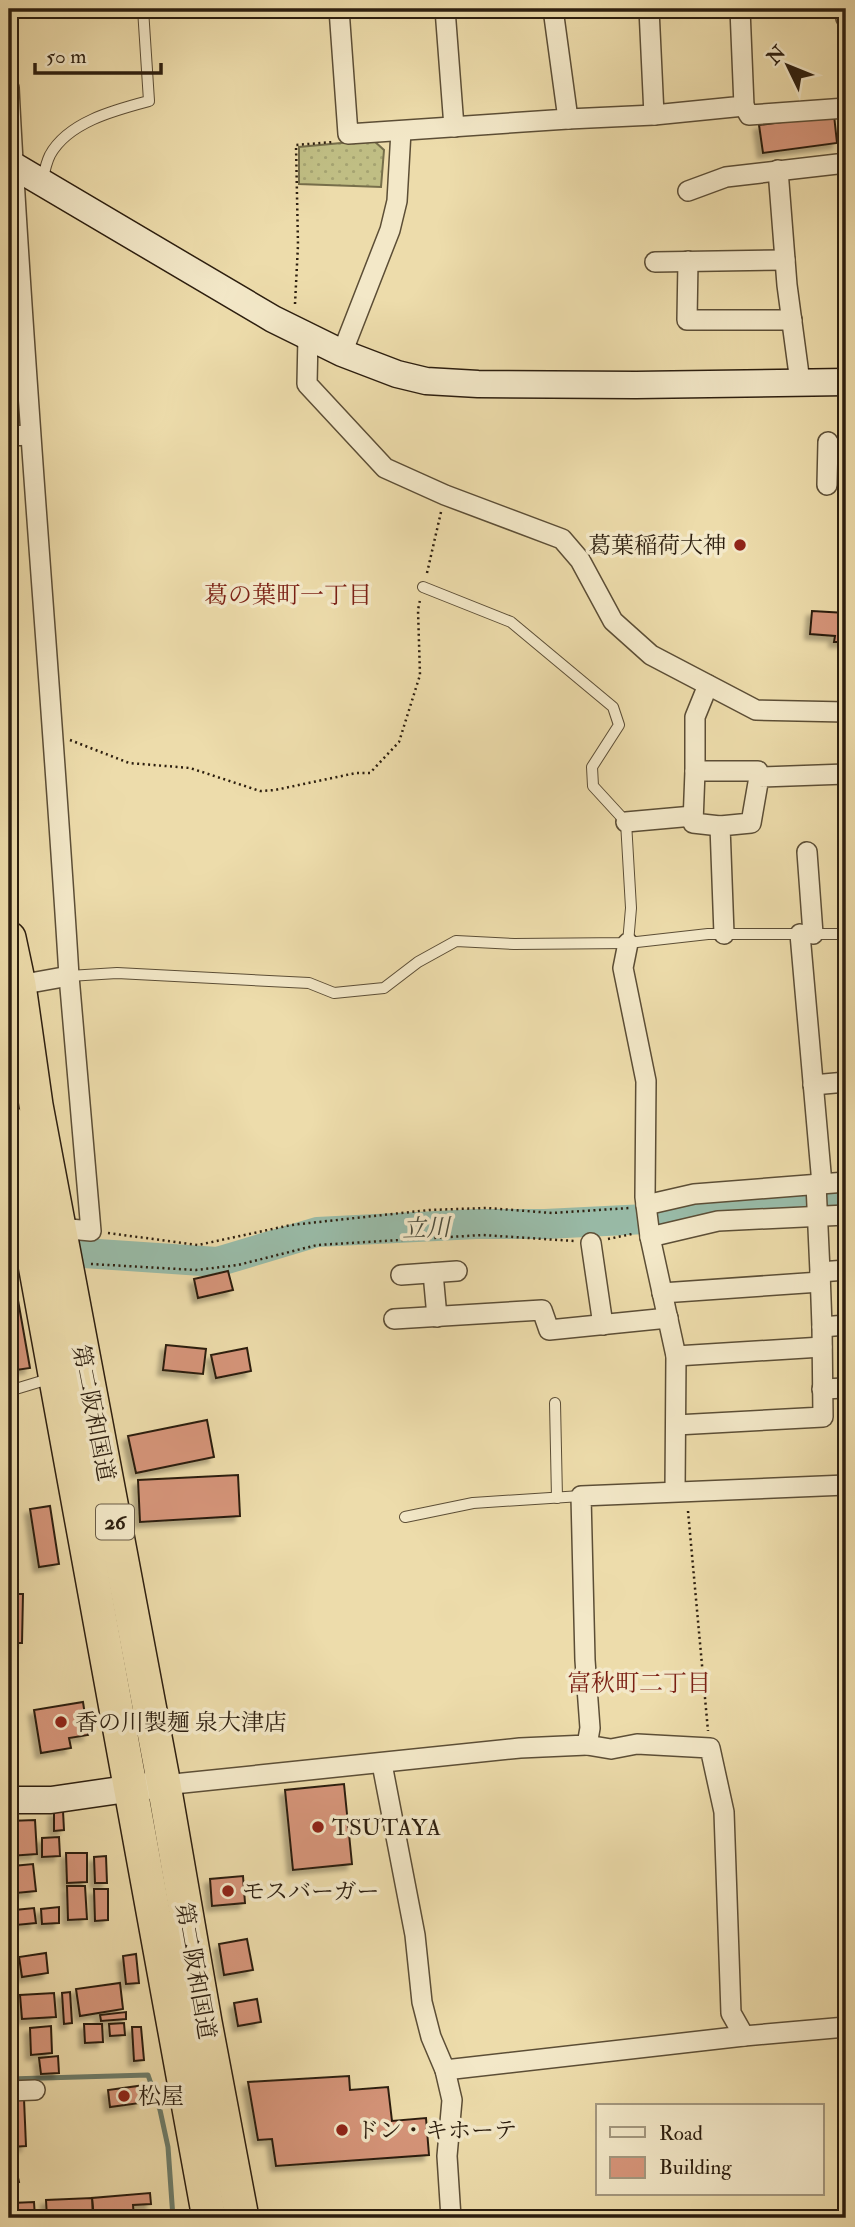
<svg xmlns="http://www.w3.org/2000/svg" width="855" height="2227" font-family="'IM FELL Double Pica','Noto Serif JP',serif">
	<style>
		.grass { fill: url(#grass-dots); stroke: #766e4a; stroke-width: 2 }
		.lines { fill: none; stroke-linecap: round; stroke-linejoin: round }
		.stream { stroke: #6d7d6b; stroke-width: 5 }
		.river { stroke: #99bca9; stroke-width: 30 }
		.building { fill: #d6957a; stroke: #2c1e0f; stroke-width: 2; filter: url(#shadow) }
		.lane-casing { stroke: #5c4e36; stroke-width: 12 }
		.street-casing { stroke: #5c4e36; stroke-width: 22 }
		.secondary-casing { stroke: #2c1e0f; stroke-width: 29 }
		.highway-casing { stroke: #2c1e0f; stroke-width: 36 }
		.path { stroke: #2c1e0f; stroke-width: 2.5; stroke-dasharray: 2 3.5; stroke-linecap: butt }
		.lane { stroke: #f3e8c8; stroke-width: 10 }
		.street { stroke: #f3e8c8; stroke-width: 19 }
		.secondary { stroke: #f3e8c8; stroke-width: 26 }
		.highway { stroke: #eddcab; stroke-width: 33 }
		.poi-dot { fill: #8f2418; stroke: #f3e8c8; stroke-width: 2.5 }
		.labels { text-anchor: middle; stroke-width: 7; stroke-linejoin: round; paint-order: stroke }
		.shield { fill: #f3e8c8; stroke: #685b46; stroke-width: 2 }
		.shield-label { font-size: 21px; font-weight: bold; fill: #2c1e0f }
		.poi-label { font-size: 23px; fill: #2c1e0f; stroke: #f3e8c8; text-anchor: start }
		.street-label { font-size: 23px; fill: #2c1e0f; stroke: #f3e8c8 }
		.neighbourhood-label { font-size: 24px; fill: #7a1f14; stroke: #f3e8c8 }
		.water-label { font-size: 24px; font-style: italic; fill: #4d4d3d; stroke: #f3e8c8 }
	</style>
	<defs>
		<pattern id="grass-dots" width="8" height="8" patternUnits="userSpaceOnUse" patternTransform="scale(1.75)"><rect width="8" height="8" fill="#c0be84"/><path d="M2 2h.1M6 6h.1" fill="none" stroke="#a5a371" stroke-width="1.8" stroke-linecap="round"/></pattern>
		<filter id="shadow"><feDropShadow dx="-5" dy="5" stdDeviation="2" flood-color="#0004"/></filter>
	</defs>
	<rect width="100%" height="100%" fill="#eddcab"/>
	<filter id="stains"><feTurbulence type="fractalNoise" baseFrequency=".00286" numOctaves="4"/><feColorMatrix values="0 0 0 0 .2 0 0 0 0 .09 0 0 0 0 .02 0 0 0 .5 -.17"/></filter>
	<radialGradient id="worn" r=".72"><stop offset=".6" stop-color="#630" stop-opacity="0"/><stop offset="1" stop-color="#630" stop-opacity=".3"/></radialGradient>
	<path class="grass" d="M373,140L384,150L381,187L299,184V147Z"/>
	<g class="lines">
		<path class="stream" d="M9,2079L148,2075L160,2110L168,2147L173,2218"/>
		<path class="river" d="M9,1248L217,1262L317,1232L476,1224H545L646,1219L692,1209L846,1200"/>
	</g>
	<g class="building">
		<path d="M834,115L837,143L763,153L759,125Z"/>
		<path d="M812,611L846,613V642H834L835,636L810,634Z"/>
		<path d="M228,1271L233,1290L198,1298L194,1279Z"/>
		<path d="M13,1272L30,1368L9,1371V1273Z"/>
		<path d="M166,1345L206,1349L203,1374L163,1370Z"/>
		<path d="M247,1348L251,1371L216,1378L211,1355Z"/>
		<path d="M207,1420L214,1457L136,1473L128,1436Z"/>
		<path d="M238,1475L240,1516L140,1522L138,1480Z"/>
		<path d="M50,1506L59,1564L39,1567L30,1509Z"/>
		<path d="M9,1556H16L18,1579L9,1580Z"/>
		<path d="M9,1594H23L22,1643H9Z"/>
		<path d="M83,1702L88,1735L69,1738L71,1748L41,1753L34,1710Z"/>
		<path d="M344,1784L352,1864L293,1870L285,1790Z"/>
		<path d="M54,1811H63L64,1830L54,1831Z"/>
		<path d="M35,1820L37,1854L9,1856V1821Z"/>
		<path d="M59,1837L60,1856L42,1857V1838Z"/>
		<path d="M66,1853H87V1882L67,1883Z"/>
		<path d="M106,1856L107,1883H95L94,1857Z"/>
		<path d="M33,1864L36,1891L16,1893L13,1866Z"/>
		<path d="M243,1876L245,1903L212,1906L210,1879Z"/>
		<path d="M67,1886H85L87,1919L68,1920Z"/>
		<path d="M94,1889H108V1920L95,1921Z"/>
		<path d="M59,1907V1923L42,1924L41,1909Z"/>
		<path d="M34,1908L36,1923L16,1925L15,1910Z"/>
		<path d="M247,1939L253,1970L224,1975L219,1944Z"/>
		<path d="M46,1953L48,1973L22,1977L19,1957Z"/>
		<path d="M136,1954L139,1983L126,1984L123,1956Z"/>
		<path d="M120,1983L123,2009L80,2016L76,1989Z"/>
		<path d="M70,1992L72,2023L64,2024L62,1993Z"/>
		<path d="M54,1993L56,2017L22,2019L20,1995Z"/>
		<path d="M257,1999L261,2022L238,2026L234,2003Z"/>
		<path d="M126,2012V2019L101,2021L100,2015Z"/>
		<path d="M124,2023L125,2035L110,2036L109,2024Z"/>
		<path d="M84,2024H102L103,2042L85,2043Z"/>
		<path d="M51,2026L52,2053L31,2055L30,2028Z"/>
		<path d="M132,2027H141L144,2060L134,2061Z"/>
		<path d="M58,2056L59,2073L41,2074L39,2058Z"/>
		<rect x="9" y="2059" width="8" height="15"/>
		<path d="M349,2076L350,2090L388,2087L392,2121L426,2118L429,2155L276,2166L272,2139L258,2140L248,2082Z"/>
		<path d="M138,2086L140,2103L110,2107L108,2090Z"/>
		<path d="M24,2099L26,2146L11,2147L9,2100Z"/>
		<path d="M12,2152L19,2182L9,2185V2153Z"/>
		<path d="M150,2193L151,2204L133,2205L134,2218H94L92,2198Z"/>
		<path d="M92,2198L93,2218H47L46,2200Z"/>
		<path d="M34,2202L35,2218H13L12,2203Z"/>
	</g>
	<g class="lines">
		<g class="lane-casing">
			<g id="lane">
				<path d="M42,182C44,173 46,163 50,155C68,122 115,110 149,101L143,9"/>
				<path d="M423,587L511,622L613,707L619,725L592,767L593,786L626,822L631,908L628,943"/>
				<path d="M69,976L117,973L309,983L334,993L384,988L418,962L456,941L514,944L628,943L708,934H846"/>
				<path d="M9,1391L52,1378"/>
				<path d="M555,1403L557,1498"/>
				<path d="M405,1517L473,1503L581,1496"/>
			</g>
		</g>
		<g class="street-casing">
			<g id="street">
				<path d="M339,9L348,134L568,119L553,9"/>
				<path d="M445,9L454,127"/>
				<path d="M649,9L654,115L744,106L740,9"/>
				<path d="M846,9V18"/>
				<path d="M9,88C24,385 51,680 69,976L19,985"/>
				<path d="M744,106L749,115L846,108"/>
				<path d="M568,119L654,115"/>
				<path d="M778,170L787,285L800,382"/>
				<path d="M688,191L726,177L846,163"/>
				<path d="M688,261L687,320H792"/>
				<path d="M655,262L785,260"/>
				<path d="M308,336L307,384L385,468L445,495L562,539L580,560L613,621L651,655L756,710L846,712"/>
				<path d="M342,353L390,230L397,201L401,131"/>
				<path d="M9,436L30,435"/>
				<path d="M827,485L828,442"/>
				<path d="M695,771V717L708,685"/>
				<path d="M626,822L693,816"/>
				<path d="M720,826L693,823L695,771H758L759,777"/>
				<path d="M807,852L813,934"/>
				<path d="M724,934L720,826L751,823L759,777L846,774"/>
				<path d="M800,934L822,1184"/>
				<path d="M628,943L623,968L646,1081L645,1197L650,1237L676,1356L675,1491"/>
				<path d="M813,1085L846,1082"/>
				<path d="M816,1184L820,1272L846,1270"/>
				<path d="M646,1205L694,1194L846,1182"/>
				<path d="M59,1228L91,1231L69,976"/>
				<path d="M650,1237L718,1221L846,1215"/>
				<path d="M591,1243L603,1325"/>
				<path d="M820,1272L822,1327L846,1325"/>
				<path d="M433,1273L437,1317"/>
				<path d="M401,1275L457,1271"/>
				<path d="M662,1293L820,1282"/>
				<path d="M394,1319L542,1310L549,1330L668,1318"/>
				<path d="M676,1356L822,1347"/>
				<path d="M822,1389L846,1388"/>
				<path d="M676,1425L823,1417L822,1327"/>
				<path d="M587,1745L611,1749L637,1744L710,1748L724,1812L731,2013L744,2036"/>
				<path d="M382,1764L415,1935L422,2002L431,2037L445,2070L452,2100L447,2156L451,2218"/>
				<path d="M164,1785L520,1748L587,1745L590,1728L585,1660L581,1496L846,1485"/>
				<path d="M445,2070L744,2036L846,2027"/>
				<path d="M9,2091L35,2090"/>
			</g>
		</g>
		<g class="secondary-casing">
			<g id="secondary">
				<path d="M9,163L273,319L342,353L397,374L426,381L478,384L636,385L846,382"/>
				<path d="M9,1800H51L148,1786"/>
			</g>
		</g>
		<g class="highway-casing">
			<g id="highway">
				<path d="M9,938L19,985L36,1105L164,1785L205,2022L242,2218"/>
				<path d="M9,1122L209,2218"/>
			</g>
		</g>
		<g class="path">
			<path d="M295,304L298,245L296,145L333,142"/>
			<path d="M427,573L441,512"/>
			<path d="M70,740L129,763L190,768L260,791L275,790L356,773H370L399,742L420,675L418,610L420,600"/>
			<path d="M108,1233L198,1245L291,1225L429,1210L487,1208L552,1213L629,1208"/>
			<path d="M608,1239L632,1234"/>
			<path d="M91,1264L196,1270L238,1265L317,1245L483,1235L574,1241"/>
			<path d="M688,1511L708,1731"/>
		</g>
		<use href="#lane" class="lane"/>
		<use href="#street" class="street"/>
		<use href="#secondary" class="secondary"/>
		<use href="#highway" class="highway"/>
	</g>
	<g class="poi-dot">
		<circle cx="740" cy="545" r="7"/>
		<circle cx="61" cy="1722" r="7"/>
		<circle cx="318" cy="1827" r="7"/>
		<circle cx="228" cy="1891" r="7"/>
		<circle cx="124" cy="2096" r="7"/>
		<circle cx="342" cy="2130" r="7"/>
	</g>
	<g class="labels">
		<rect class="shield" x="96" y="1504.5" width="38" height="35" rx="5"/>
		<g class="shield-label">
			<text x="115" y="1529">26</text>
		</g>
		<g class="poi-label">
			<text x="726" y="553" text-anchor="end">葛葉稲荷大神</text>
			<text x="75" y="1730">香の川製麺 泉大津店</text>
			<text x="332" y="1835">TSUTAYA</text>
			<text x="242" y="1899">モスバーガー</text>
			<text x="138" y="2104">松屋</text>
			<text x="356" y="2138">ドン・キホーテ</text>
		</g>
		<g class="street-label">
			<text transform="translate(94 1413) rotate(79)" y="8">第二阪和国道</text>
			<text transform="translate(196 1971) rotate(80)" y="8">第二阪和国道</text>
		</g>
		<g class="neighbourhood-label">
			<text x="288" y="603">葛の葉町一丁目</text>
			<text x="639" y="1691">富秋町二丁目</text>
		</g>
		<g class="water-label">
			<text transform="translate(426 1228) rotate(-2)" y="8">立川</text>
		</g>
	</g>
	<rect width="855" height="2227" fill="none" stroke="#eddcab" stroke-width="35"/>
	<rect x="10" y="10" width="834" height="2206" fill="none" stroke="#2c1e0f" stroke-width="3.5"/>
	<rect x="18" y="18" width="820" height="2192" fill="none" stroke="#2c1e0f" stroke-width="2"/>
	<rect x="596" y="2104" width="228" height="91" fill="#f3e8c8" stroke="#a3977e" stroke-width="2"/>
	<rect x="610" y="2127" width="35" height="10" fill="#f3e8c8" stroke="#a3977e" stroke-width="2"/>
	<text x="659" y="2140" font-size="21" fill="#2c1e0f">Road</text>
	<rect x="610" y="2157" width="35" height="21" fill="#d6957a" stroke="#a3977e" stroke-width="2"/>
	<text x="659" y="2174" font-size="21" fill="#2c1e0f">Building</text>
	<g transform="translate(788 66) rotate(313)" stroke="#f3e8c8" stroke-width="5" paint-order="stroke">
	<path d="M0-5L12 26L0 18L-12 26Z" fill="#2c1e0f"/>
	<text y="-10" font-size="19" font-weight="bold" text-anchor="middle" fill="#2c1e0f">N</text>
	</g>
	<path d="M35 63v10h126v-10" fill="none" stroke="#2c1e0f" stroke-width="3.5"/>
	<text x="46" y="63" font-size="21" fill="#2c1e0f" stroke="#f3e8c8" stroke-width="5" paint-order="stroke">50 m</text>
	<rect width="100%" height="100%" filter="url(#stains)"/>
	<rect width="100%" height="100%" fill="url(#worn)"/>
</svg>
